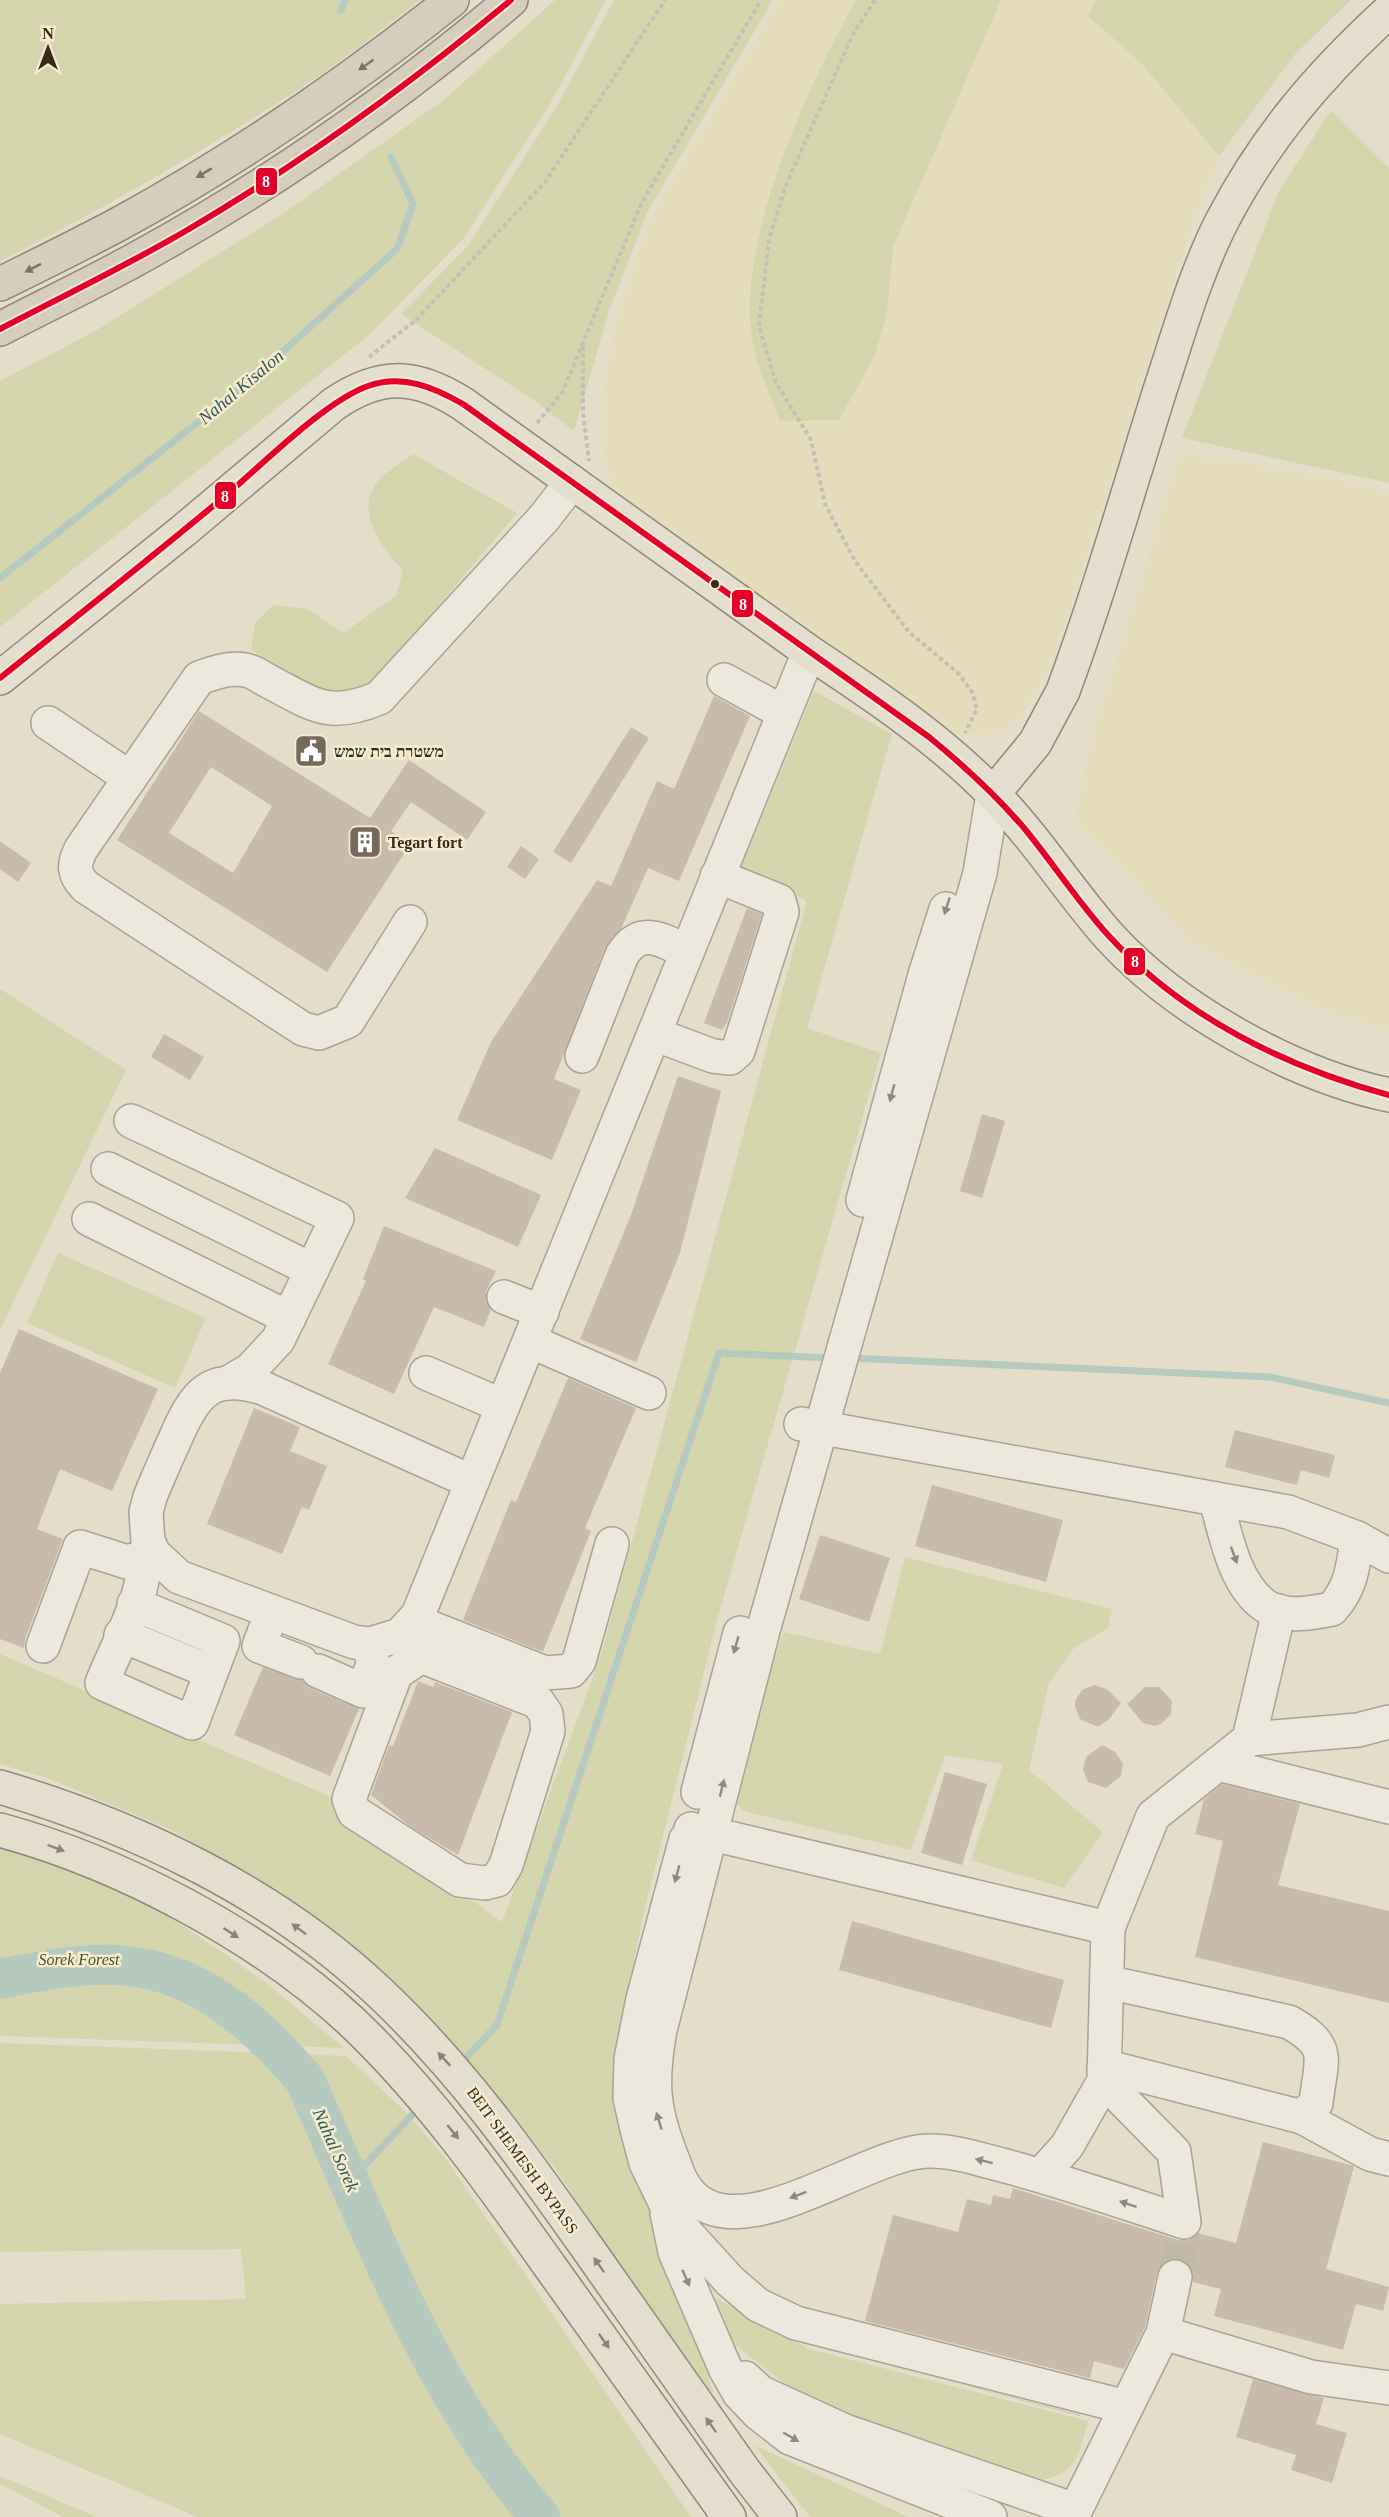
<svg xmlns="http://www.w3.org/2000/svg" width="1389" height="2517" font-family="'Times New Roman','Noto Sans Hebrew',serif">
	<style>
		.farmland { fill: #e5dcbb }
		.green { fill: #d4d5ac }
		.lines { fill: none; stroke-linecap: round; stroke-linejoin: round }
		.stream { stroke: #b6c9be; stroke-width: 7 }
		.river { stroke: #b6c9be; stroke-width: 40 }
		.building { fill: #c8bbab; fill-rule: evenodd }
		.minor-tunnel { stroke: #c2b9a7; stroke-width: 33; stroke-dasharray: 33 16; stroke-linecap: butt }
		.minor-casing { stroke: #a9a294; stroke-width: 36 }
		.major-casing { stroke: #8f877b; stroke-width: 36 }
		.highway-casing { stroke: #8f877b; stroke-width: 36 }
		.path { stroke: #c5beb4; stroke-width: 4; stroke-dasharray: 4.5 3; stroke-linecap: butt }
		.minor { stroke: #ece8dd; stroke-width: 33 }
		.major { stroke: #e4decf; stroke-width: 33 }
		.highway { stroke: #d7cdbc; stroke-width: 33 }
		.bus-1-casing { stroke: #f7ebd0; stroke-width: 10 }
		.bus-1 { stroke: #e4002b; stroke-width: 6 }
		.oneway { fill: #807365 }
		.oneway2 { fill: #92897d }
		.oneway3 { fill: #8e8476 }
		.bus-dot { fill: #382a1d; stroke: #f7ebd0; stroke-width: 2 }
		.labels { text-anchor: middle; stroke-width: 5; stroke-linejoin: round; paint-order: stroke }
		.poi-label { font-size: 16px; font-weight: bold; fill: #382a1d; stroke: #f7ebd0; text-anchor: start }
		.park-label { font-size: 16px; font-style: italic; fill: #495622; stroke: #f7ebd0 }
		.street-label { font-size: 16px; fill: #382a1d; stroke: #f7ebd0 }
		.water-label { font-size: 18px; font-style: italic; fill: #2b5956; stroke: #f7ebd0 }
		.line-badge { stroke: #f7ebd0; stroke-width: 2 }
		.badge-label { font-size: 16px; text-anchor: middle; font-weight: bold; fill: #fff }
	</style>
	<rect width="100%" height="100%" fill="#e4ddca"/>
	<g class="farmland">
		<path d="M780,0H856L830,47L768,194L750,289L753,348L887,313L893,248L1001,0H1096L1089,16L1141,63L1219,156L1195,218L1054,659L1022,715L998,735L952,734L613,490L603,445L601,407L615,322L648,222Z"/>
		<path d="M1180,453L1327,477L1389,493V1030L1325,1012L1194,944L1074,821L1091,742Z"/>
	</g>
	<g class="green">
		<path d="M0,0H420C383,28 346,58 307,84C208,148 106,208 0,261Z"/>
		<path d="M555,0H606L550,104L463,239L369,335L0,627V381L95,331L281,215L445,99Z"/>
		<path d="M614,0H773L648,211L609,311L574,431L535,401L401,314L468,246L557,106Z"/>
		<path d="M856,0H1001L893,247L887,313L875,355L839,420L780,421C771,398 759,373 754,348C731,250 808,85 856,0Z"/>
		<path d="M1096,0H1351L1296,53L1219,156L1141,63L1088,16Z"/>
		<path d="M1331,110L1389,168V483L1182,438L1279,191Z"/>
		<path d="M413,454L517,513L374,682L338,697L270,666L251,649L255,623L273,605L308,609L343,633L396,596L403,570C381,547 353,510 379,480C388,470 403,462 413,454Z"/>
		<path d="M814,691L892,734L807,1028L881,1053L717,1620L644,1912L621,2023L617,2117L714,2393L699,2385L554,2167L441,2038L338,1946L229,1863L169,1829L47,1778L0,1764V1654L327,1795L502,1922L600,1658L807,901L740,870Z"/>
		<path d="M0,989L126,1070L0,1330Z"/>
		<path d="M58,1253L206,1318L175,1388L27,1323Z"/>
		<path d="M905,1557L1112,1609L1108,1628L1074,1648L1049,1683L1029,1770L1103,1832L1064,1888L971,1860L1003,1764L945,1755L911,1850L743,1811L725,1792L784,1632L880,1654Z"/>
		<path d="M0,1840L24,1846L160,1910L265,1982L344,2048L0,2036Z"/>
		<path d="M0,2043L346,2056L406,2112L446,2159L691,2517H198L0,2434V2304L246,2299L241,2249L0,2252Z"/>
		<path d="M714,2297L809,2349L1088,2421C1078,2457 1077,2475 1036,2481L883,2430L794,2391L733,2343Z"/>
		<path d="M754,2445L909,2517H810Z"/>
		<path d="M0,2476L97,2517H63L0,2484Z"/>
	</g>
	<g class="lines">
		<g class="stream">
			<path d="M341,10L345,0"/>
			<path d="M0,578L249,382L397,249L413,204L391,157"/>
			<path d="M849,1358L1270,1377L1389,1403"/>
			<path d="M460,2064L497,2025L719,1353L832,1358"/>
			<path d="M350,2181L412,2115"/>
		</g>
		<path class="river" d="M0,1979C41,1971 85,1961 128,1966C203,1974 258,2025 305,2080C373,2232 429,2391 540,2517"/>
	</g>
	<g class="building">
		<path d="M714,696L750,716L679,881L648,868L621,929L605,948L554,1079L581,1090L552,1160L457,1120L491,1042L597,880L611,886L657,781L674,789Z"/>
		<path d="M199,711L370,818L409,760L486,812L467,840L411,802L391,831L411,843L327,972L117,840ZM211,767L272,806L233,873L169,833Z"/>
		<path d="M631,727L649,738L571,863L553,852Z"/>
		<path d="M0,841L31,863L18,882L0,869Z"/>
		<path d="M521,846L539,859L525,879L507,867Z"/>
		<path d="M747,908L762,914L727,1023L722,1030L704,1023Z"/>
		<path d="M164,1034L204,1057L190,1080L151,1057Z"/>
		<path d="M678,1076L721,1091L680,1253L636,1362L580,1339L631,1215Z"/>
		<path d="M982,1114L1005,1121L982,1198L960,1191Z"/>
		<path d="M435,1148L541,1195L518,1247L405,1198Z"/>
		<path d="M384,1226L496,1271L486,1291V1300L491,1310L484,1327L434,1307L394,1394L328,1364L366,1281L363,1279Z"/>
		<path d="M19,1329L158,1389L112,1491L60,1469L37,1529L63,1539L25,1639L24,1648L0,1639V1373Z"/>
		<path d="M568,1378L636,1408L585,1528L591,1531L543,1652L463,1620L511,1500L516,1502Z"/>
		<path d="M254,1408L300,1427L290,1451L327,1466L309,1510L302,1507L282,1554L207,1524Z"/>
		<path d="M1235,1430L1335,1455L1329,1478L1301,1470L1297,1485L1225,1467Z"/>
		<path d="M932,1485L1063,1520L1046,1582L915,1546Z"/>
		<path d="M820,1535L890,1558L869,1622L799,1599Z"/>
		<path d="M263,1667L302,1680L310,1688L359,1709L330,1776L234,1735Z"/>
		<path d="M418,1681L433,1687L435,1682L512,1712L458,1855L411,1827L371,1795L389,1745L393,1746Z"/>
		<path d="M1094,1685L1107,1689L1121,1703L1109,1719L1098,1727L1080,1719L1075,1707V1701L1082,1690Z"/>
		<path d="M1145,1687H1159L1172,1701L1171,1714L1161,1724L1155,1726L1143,1723L1127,1704Z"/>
		<path d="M1102,1745L1115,1752L1123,1763L1121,1776L1106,1788L1088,1782L1083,1770L1086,1757Z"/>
		<path d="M945,1772L987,1784L962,1865L921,1853Z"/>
		<path d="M1222,1784L1300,1804L1278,1885L1389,1911V2003L1195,1957L1223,1841L1195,1834L1204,1799Z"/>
		<path d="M852,1921L1064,1980L1051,2028L839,1970Z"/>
		<path d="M1263,2142L1354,2166L1326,2269L1389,2287L1383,2311L1356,2304L1343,2350L1214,2316L1221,2289L1193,2282V2272L1188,2264L1178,2259H1169L1161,2265L1157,2273L1145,2327L1124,2369L1094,2361L1090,2378L865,2321L893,2215L958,2232L967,2199L991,2205L993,2195L1010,2199L1013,2188L1178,2240H1188L1198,2233L1236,2243Z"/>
		<path d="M921,2374L1080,2415V2416Z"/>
		<path d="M1253,2379L1324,2398L1316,2424L1347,2433L1332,2483L1291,2470L1296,2455L1236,2437Z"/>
	</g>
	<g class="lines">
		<path class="minor-tunnel" d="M1175,2277L1184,2222"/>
		<g class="minor-casing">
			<g id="minor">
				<path d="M724,680L784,713"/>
				<path d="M48,723L130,778"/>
				<path d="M993,794L980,873L764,1627L660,2030C650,2085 653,2111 674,2163C677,2172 681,2183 688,2191C737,2255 868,2150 930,2151C955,2151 978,2159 1002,2165C1063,2181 1123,2202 1184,2222L1174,2152L1104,2081"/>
				<path d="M410,922L348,1021L319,1033L303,1029L86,887C73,874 73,865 81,849L199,678C213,673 229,667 245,670C253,671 262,678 270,682C314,705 329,719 379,698L544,518L572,482"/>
				<path d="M654,1034L713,1056L730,1058L738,1051L782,912L779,901L717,876"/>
				<path d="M582,1056L622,955C641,925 662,940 687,952"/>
				<path d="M131,1121L337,1218L278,1340L250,1370L228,1383"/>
				<path d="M108,1169L312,1270"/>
				<path d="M863,1200L925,975L946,909"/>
				<path d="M89,1219L289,1318"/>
				<path d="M504,1297L542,1312"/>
				<path d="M530,1341L649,1393"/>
				<path d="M426,1373L503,1406"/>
				<path d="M801,1424L1288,1512L1357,1538L1389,1556"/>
				<path d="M472,1482L263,1388C211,1372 195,1393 176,1437C167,1457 158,1477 150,1497L146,1512L148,1541L154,1554L179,1577L354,1642L370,1644L400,1635L418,1615L809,652"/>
				<path d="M1216,1499C1225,1534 1235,1587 1267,1607C1286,1618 1312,1613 1332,1609C1352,1586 1353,1567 1357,1538"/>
				<path d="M134,1604L223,1641L192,1723L102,1683C116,1647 146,1596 144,1557"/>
				<path d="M272,1612L259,1646L301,1662"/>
				<path d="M414,1621L545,1673L571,1671L579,1661L612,1544"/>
				<path d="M121,1635L211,1672"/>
				<path d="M43,1646L80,1547L127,1562L154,1554"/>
				<path d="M421,1656L538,1702L546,1714L548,1731L506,1865L497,1880L485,1883L460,1880L354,1812L349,1799L396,1673Z"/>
				<path d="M318,1671L363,1691L373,1665L370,1644"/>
				<path d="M1249,1739L1358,1730L1389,1722"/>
				<path d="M1218,1764L1389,1807"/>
				<path d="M698,1792L740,1633"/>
				<path d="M691,1829L1108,1928"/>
				<path d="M686,1839L643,1999L631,2059L630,2098L637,2129L646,2163L665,2202L688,2235L730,2281L758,2305L796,2323L1126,2407"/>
				<path d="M1104,2066L1302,2117L1316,2103C1321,2058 1333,2047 1289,2022L1107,1982"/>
				<path d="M1302,2117L1370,2154L1389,2159"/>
				<path d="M1041,2175L1067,2146L1104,2081L1108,1928L1153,1816L1249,1739L1279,1611"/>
				<path d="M667,2213L675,2252L726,2370L739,2393L758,2413L790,2438L990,2517"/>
				<path d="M1163,2333L1311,2377L1389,2388"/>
				<path d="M745,2378L760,2392L845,2431L1075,2510"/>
				<path d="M1072,2517L1163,2333L1175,2277"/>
			</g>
		</g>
		<g class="major-casing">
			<g id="major">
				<path d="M0,678L183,531L334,404C381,372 416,374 463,404L809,652C874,695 940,739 995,796C1037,839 1069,891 1109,936C1176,1010 1292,1074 1389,1095"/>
				<path d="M993,794L1035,743L1063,691C1099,593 1128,492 1159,393C1178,336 1194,277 1221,223C1265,138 1319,75 1389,11"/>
				<path d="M0,1787C136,1827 274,1893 378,1991C461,2069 521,2154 586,2246C639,2321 692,2397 745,2472L780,2517"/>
				<path d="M0,1830C121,1863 258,1935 351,2021C428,2094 488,2179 549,2265C609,2349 669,2433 729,2517"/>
			</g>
		</g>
		<g class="highway-casing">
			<g id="highway">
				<path d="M0,284C39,265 79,245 117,225C235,161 348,83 452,0"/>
				<path d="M0,329C46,305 93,283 138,258C271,185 396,98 511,0"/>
			</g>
		</g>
		<g class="path">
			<path d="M875,0L853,34L786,185L769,239L759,326L776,383L811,440L825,504L855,561L909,632L959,674L972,692L977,709L965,733"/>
			<path d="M583,346V412L589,461"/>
			<path d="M369,357L416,320L545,182L665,0"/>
			<path d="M537,423L562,393L642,202L761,0"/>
		</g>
		<use href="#minor" class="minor"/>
		<use href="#major" class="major"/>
		<use href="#highway" class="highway"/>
		<g class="bus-1-casing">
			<g id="bus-1">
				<path d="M0,329C63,296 128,265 189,229C303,162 409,85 511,0"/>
				<path d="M0,678C77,616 155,555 231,491C266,461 326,401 368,386C403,374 433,387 463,404L929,737C963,765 995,794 1024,828C1053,863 1078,902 1108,935C1182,1016 1285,1067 1389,1095"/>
			</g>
		</g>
		<use href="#bus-1" class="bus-1"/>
	</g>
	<defs><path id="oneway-solid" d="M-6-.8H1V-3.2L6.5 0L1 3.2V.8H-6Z" transform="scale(1.5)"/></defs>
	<g class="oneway">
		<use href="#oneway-solid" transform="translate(366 65) rotate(145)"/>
		<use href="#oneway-solid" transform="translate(204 173) rotate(149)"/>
		<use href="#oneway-solid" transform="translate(33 268) rotate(153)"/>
	</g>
	<g class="oneway2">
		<use href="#oneway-solid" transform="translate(947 906) rotate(108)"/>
		<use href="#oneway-solid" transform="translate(892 1093) rotate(105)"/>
		<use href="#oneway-solid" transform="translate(1234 1555) rotate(70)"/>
		<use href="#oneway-solid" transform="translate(736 1645) rotate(106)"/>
		<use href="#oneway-solid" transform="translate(722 1788) rotate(-76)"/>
		<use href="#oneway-solid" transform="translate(677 1874) rotate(105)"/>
		<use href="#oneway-solid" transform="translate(659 2121) rotate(-107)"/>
		<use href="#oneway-solid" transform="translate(984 2161) rotate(-166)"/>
		<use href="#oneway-solid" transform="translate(798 2195) rotate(159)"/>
		<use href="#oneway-solid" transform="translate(1128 2204) rotate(-162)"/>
		<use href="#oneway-solid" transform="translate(686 2278) rotate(66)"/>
		<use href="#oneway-solid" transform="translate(791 2437) rotate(30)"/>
	</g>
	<g class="oneway3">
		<use href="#oneway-solid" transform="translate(56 1848) rotate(21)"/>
		<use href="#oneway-solid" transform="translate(299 1929) rotate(-143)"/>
		<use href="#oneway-solid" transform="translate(231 1933) rotate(33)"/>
		<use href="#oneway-solid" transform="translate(444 2059) rotate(-133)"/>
		<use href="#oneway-solid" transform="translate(453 2132) rotate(51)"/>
		<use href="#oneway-solid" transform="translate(599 2265) rotate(-125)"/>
		<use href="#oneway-solid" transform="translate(604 2341) rotate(55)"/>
		<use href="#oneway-solid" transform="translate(711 2425) rotate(-125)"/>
	</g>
	<defs>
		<g id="civic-square" transform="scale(1.725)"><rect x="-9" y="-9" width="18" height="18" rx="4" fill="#74695a" stroke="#f7ebd0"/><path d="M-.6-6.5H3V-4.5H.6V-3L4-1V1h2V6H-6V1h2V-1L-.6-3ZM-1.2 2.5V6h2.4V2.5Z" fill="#fff"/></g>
		<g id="building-square" transform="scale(1.725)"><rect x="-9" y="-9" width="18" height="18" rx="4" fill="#74695a" stroke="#f7ebd0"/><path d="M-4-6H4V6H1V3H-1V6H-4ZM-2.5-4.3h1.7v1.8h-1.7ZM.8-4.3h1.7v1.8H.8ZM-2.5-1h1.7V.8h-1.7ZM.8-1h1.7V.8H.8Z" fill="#fff"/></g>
	</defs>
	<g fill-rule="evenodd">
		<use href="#civic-square" x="311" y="751"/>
		<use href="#building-square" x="365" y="842"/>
	</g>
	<circle class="bus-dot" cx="715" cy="584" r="5"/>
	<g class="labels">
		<g class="poi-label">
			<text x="334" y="757">משטרת בית שמש</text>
			<text x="388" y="848">Tegart fort</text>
		</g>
		<g class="park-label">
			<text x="79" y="1965">Sorek Forest</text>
		</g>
		<g class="street-label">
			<text transform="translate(523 2160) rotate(54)" y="6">BEIT SHEMESH BYPASS</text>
		</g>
		<g class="water-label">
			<text transform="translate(241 387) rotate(-40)" y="6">Nahal Kisalon</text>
			<text transform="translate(336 2150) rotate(66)" y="6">Nahal Sorek</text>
		</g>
	</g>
	<g class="line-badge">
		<rect x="255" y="167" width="23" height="29" rx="6" fill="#e4002b"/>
		<rect x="214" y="481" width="23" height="29" rx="6" fill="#e4002b"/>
		<rect x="731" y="589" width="23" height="29" rx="6" fill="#e4002b"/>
		<rect x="1123" y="947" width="23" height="29" rx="6" fill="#e4002b"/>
	</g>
	<g class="badge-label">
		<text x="266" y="187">8</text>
		<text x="225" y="502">8</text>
		<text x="743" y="610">8</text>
		<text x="1135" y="967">8</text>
	</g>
	<g transform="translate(48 48)" stroke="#f7ebd0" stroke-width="4.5" paint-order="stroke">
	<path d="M0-4.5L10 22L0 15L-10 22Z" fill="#382a1d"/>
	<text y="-9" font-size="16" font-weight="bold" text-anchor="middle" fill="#382a1d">N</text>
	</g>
</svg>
